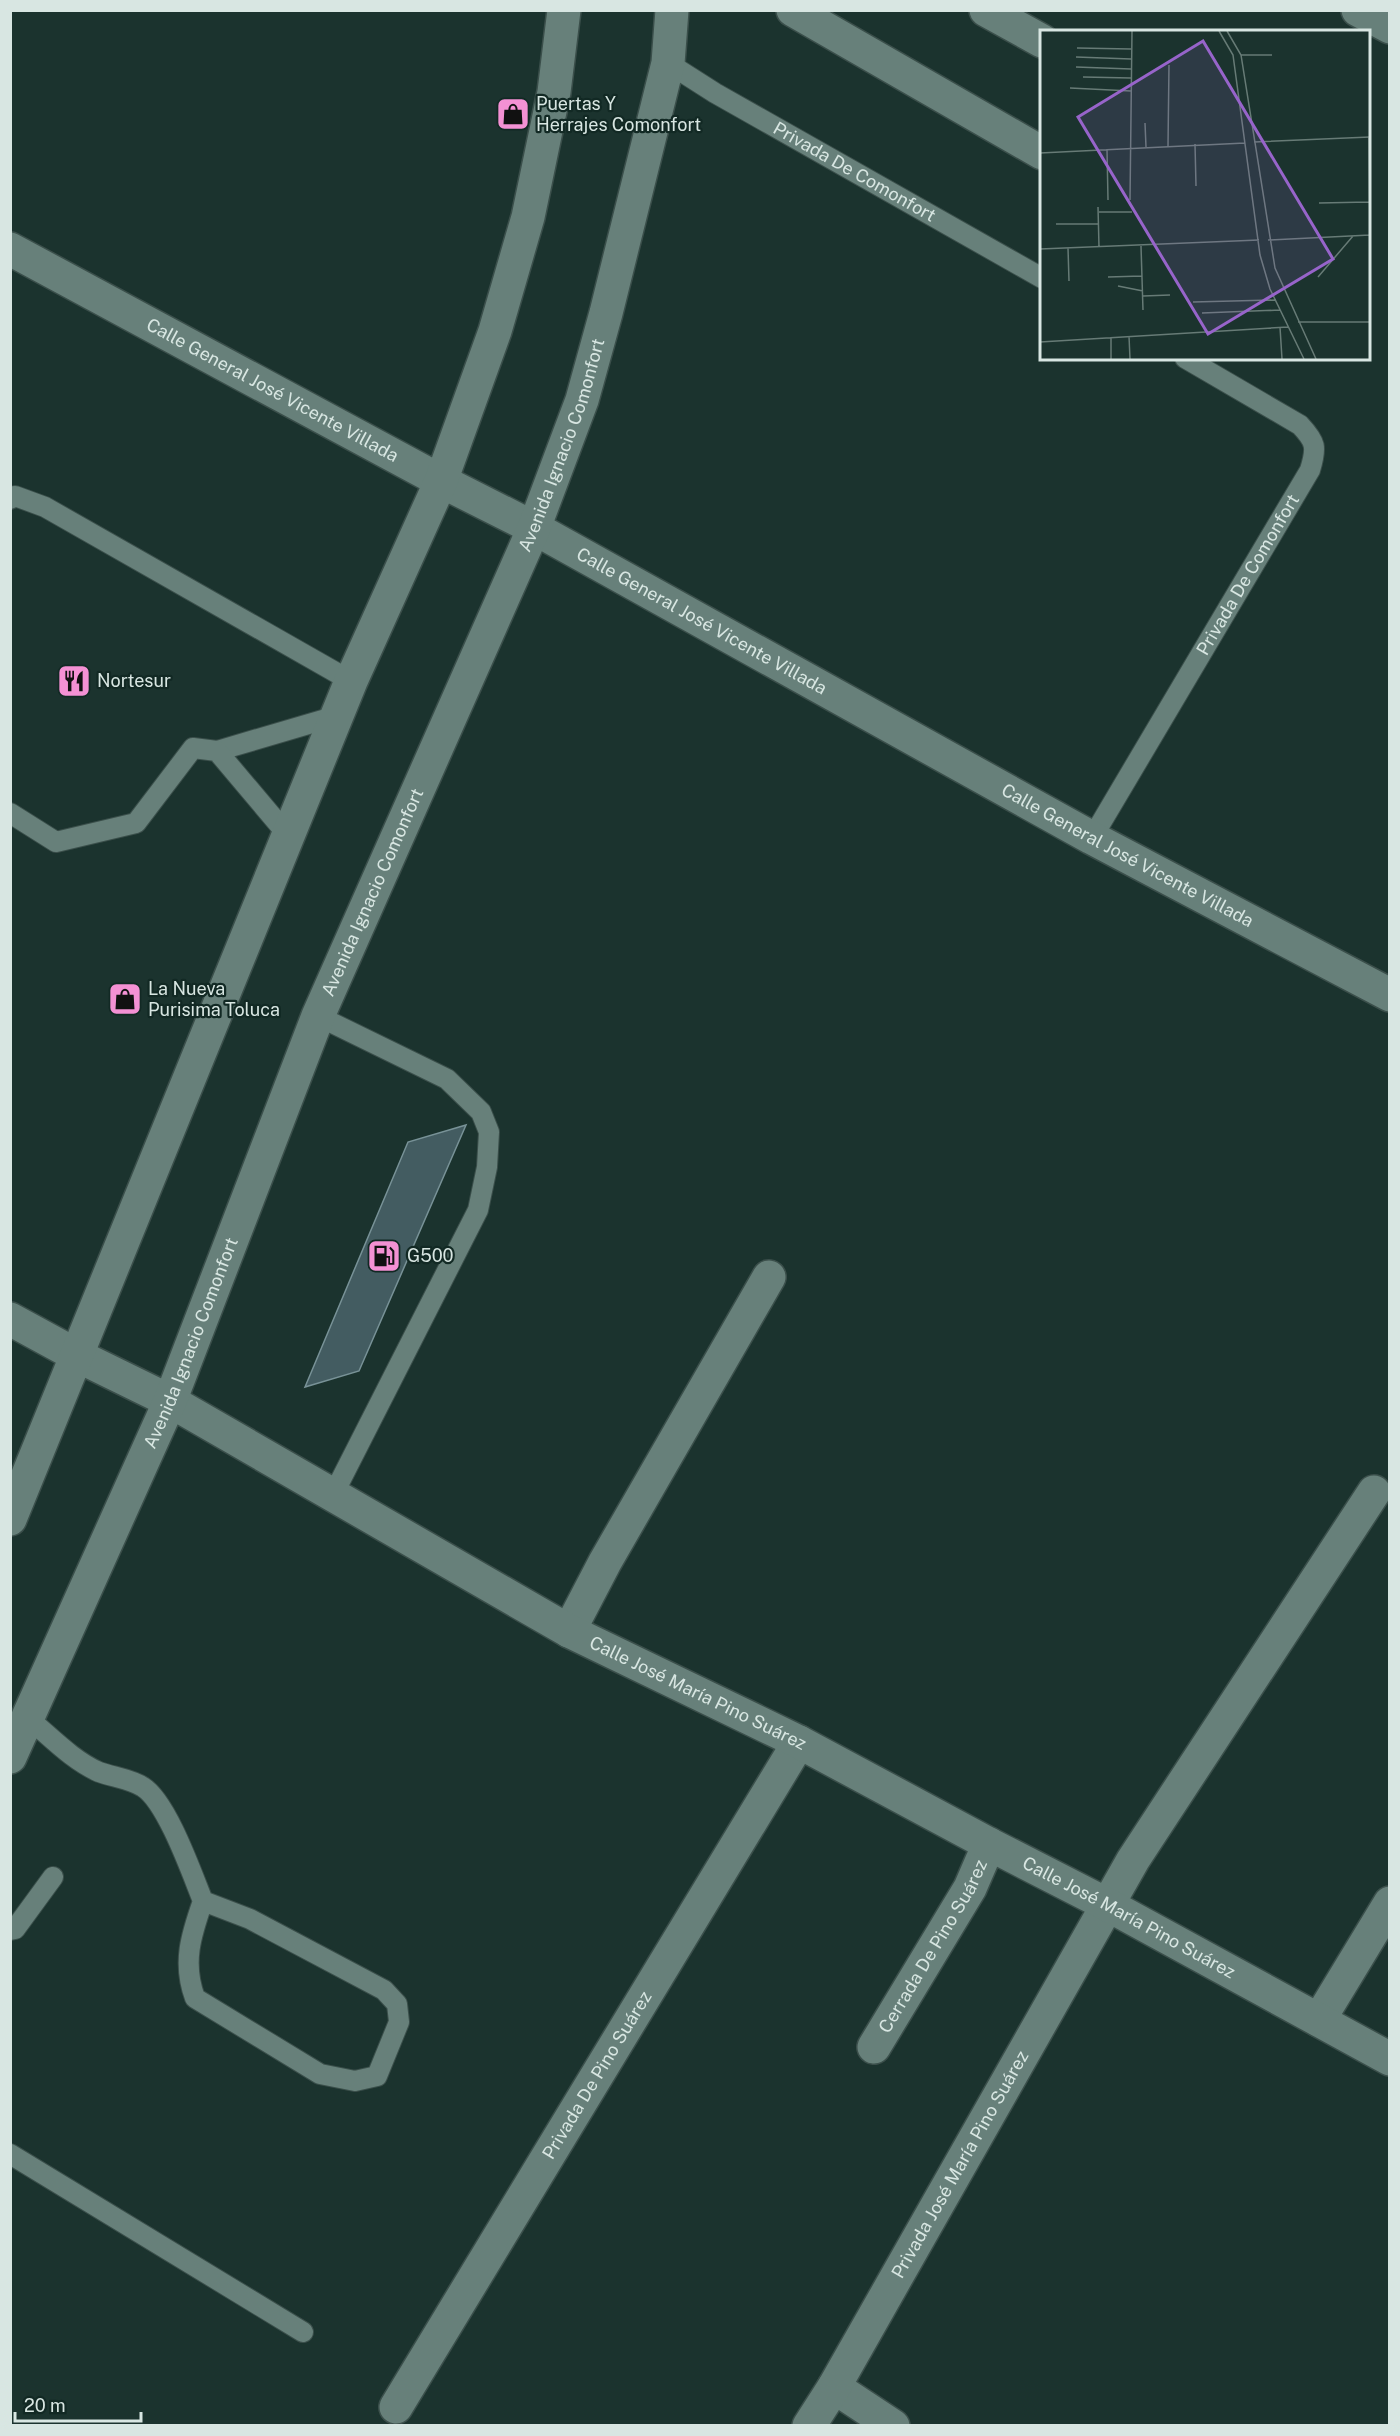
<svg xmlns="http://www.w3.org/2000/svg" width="1400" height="2436" font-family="'Public Sans',sans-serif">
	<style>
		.building { fill: #435c61; stroke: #789297; stroke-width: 1.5 }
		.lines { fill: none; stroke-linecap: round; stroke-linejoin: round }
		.service-casing { stroke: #3b4f4b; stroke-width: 22 }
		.minor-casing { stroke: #3b4f4b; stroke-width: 36 }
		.tertiary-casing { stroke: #3b4f4b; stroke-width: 36 }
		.secondary-casing { stroke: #3b4f4b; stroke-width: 36 }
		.service { stroke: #67807a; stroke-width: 20 }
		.minor { stroke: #67807a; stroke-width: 33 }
		.tertiary { stroke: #67807a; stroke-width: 33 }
		.secondary { stroke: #67807a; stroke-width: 33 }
		.labels { text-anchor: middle; stroke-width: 4.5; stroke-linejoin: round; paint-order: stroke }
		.poi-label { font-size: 18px; fill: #d8e6e2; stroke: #122924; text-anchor: start }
		.street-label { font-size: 18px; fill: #d8e6e2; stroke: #122924 }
		.inset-road { fill: none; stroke: #677b76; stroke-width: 1.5 }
		.view { fill: #9764ca; fill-opacity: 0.15; stroke: #9764ca; stroke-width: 3 }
		.inset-edge { fill: none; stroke: #d8e6e2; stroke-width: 3 }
	</style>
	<rect width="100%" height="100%" fill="#1b332e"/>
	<path class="building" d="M466,1125L359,1371L305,1387L408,1142Z"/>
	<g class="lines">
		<g class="service-casing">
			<g id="service">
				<path id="s1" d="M668,63L715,93L1042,278"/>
				<path d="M10,499L15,496L45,507L351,681"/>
				<path d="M217,751L336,716"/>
				<path d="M10,813L56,842L136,823L193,748L217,751L287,834"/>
				<path id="s2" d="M1092,838L1310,470C1317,447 1316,442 1300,425L1185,358"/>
				<path d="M318,1016L447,1079L481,1112L489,1132L487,1167L478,1210L332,1497"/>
				<path d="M29,1719C51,1737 72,1760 99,1772C113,1777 131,1779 143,1787C167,1802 192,1874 203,1901C191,1935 182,1963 195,1998L320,2074L355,2081L377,2076L399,2022L397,2004L384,1990L250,1919L203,1901"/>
				<path d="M10,1930L15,1929L53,1877"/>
				<path d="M10,2154L303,2332"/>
			</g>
		</g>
		<g class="minor-casing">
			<g id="minor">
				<path d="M793,10L1042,153"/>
				<path d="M986,10L1042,41"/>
				<path d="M1358,10L1390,27"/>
				<path id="s3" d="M10,249L441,481"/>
				<path d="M569,1631L605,1562L769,1277"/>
				<path d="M1319,2020L1390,1903"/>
				<path id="s4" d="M874,2047L970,1888L989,1844"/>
				<path d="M834,2387L893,2426"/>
				<path id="s5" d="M396,2407L799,1742"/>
				<path id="s6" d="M809,2426L834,2387L1133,1860L1374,1492"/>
			</g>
		</g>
		<g class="tertiary-casing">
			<path id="tertiary" d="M10,1319L78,1356"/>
		</g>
		<g class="secondary-casing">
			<g id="secondary">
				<path id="s7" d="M441,481L534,528L1092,838L1390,995"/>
				<path id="s8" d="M78,1356L170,1401L569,1631L799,1742L989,1844L1108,1905L1390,2059"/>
				<path d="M10,1519L351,681L441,481L495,331L528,217L554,92L564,10"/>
				<path id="s9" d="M10,1757L170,1401L318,1016L534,528L582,400L606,313L668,63L672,10"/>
			</g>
		</g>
		<use href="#service" class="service"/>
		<use href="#minor" class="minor"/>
		<use href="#tertiary" class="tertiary"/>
		<use href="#secondary" class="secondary"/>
	</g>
	<defs>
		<g id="shop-square" transform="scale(1.725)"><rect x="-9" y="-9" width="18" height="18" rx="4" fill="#f491d4" stroke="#122924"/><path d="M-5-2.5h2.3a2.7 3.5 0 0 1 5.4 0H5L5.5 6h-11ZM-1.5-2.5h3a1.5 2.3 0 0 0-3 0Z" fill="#111"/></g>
		<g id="restaurant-square" transform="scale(1.725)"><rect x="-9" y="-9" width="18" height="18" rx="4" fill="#f491d4" stroke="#122924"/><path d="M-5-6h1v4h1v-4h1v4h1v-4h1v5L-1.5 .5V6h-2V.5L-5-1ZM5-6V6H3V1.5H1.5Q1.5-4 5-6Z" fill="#111"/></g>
		<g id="fuel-square" transform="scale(1.725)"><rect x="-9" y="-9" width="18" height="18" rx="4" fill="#f491d4" stroke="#122924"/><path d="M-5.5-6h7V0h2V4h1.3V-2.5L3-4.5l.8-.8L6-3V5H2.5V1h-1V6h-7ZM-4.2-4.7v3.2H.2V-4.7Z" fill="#111"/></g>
	</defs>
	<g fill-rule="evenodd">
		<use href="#shop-square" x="513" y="114"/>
		<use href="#restaurant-square" x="74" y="681"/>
		<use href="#shop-square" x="125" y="999"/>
		<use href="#fuel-square" x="384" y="1256"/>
	</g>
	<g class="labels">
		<g class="poi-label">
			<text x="536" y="110">Puertas Y<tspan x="536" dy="21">Herrajes Comonfort</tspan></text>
			<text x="97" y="687">Nortesur</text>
			<text x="148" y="995">La Nueva<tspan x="148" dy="21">Purisima Toluca</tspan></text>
			<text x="407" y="1262">G500</text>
		</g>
		<g class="street-label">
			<text dy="6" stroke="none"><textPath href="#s1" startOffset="216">Privada De Comonfort</textPath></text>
			<text dy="6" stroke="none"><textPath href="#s3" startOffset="298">Calle General José Vicente Villada</textPath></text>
			<text dy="6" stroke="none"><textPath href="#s9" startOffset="1424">Avenida Ignacio Comonfort</textPath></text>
			<text dy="6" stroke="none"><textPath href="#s2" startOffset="306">Privada De Comonfort</textPath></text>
			<text dy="6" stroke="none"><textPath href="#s7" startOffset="296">Calle General José Vicente Villada</textPath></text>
			<text dy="6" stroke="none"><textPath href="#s7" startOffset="782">Calle General José Vicente Villada</textPath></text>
			<text dy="6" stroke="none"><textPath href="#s9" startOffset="938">Avenida Ignacio Comonfort</textPath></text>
			<text dy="6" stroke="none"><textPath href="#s9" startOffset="452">Avenida Ignacio Comonfort</textPath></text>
			<text dy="6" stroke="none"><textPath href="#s8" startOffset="706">Calle José María Pino Suárez</textPath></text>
			<text dy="6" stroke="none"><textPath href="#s8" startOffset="1192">Calle José María Pino Suárez</textPath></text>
			<text dy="6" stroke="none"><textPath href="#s4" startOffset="117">Cerrada De Pino Suárez</textPath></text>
			<text dy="6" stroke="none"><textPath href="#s5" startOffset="388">Privada De Pino Suárez</textPath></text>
			<text dy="6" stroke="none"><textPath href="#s6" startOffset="302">Privada José María Pino Suárez</textPath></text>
		</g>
	</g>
	<g transform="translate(1040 30)">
		<rect width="330" height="330" fill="#1b332e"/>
		<path class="inset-road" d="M179,1L193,25L220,225L230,259L264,329M187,1L201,25L235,238L276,329M37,18L91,19M201,25H232M36,27L91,29M36,37L91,39M43,47L91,48M30,58L91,61M105,93L106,117M329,107L330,205M214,112L330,107M155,114L156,156M128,116L129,35M67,119L68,170M0,123L205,113M90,170L92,1M279,173L329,172M58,177L59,217M59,182H92M16,194H59M228,210L330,205M101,216L103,280M28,218L29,251M0,219L219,210M68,247L102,246M278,247L313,206M78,256L103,261M103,266L130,265M153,272L236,270M162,283L240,280M258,292H330M240,297L242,329M89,306L90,329M71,307V329M0,312L248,297"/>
		<path class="view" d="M163,11L293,229L168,304L38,87Z"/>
		<rect width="330" height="330" class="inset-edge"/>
	</g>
	<rect width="1400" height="2436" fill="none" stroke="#d8e6e2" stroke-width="24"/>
	<path d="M15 2412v9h126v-9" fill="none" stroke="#d8e6e2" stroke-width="3"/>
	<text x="24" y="2412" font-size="18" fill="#d8e6e2" stroke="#122924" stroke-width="4.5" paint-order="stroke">20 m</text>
</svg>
